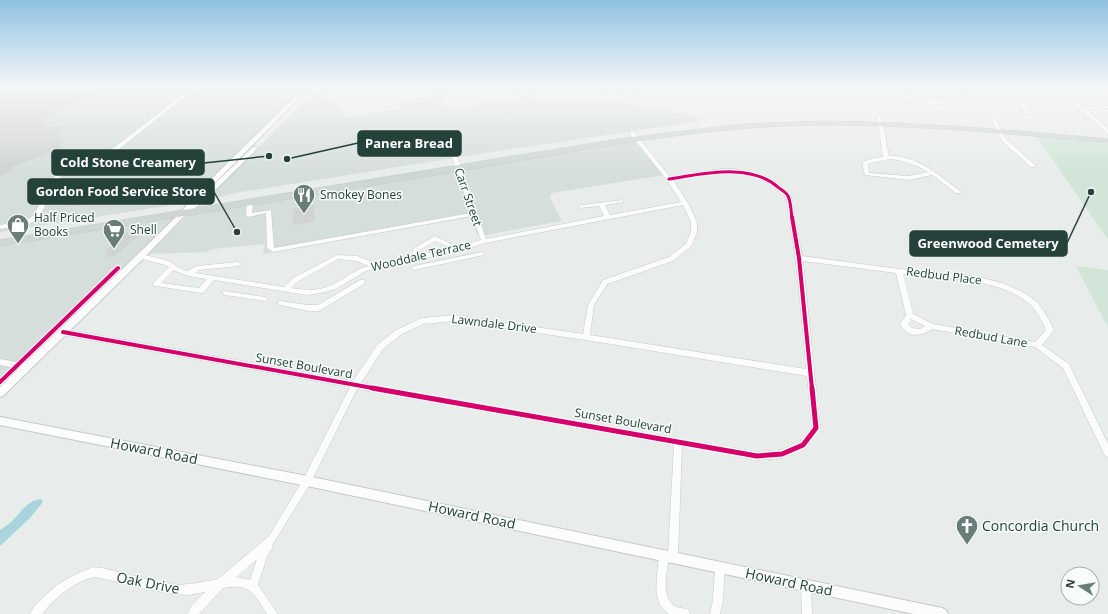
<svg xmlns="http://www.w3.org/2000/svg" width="1108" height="614" font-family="'Open Sans',sans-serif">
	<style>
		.built { fill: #d6dedb }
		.green { fill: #d1e6d8 }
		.water { fill: #a9d4db }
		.building { fill: #cfd4d2; stroke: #d1d6d4 }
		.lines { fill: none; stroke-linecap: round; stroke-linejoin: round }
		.minor-casing { stroke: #c5cac8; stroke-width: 1 }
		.tertiary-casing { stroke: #c5cac8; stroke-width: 2 }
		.primary-casing { stroke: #c3ccc9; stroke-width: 1 }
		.minor { fill: #fcfcfc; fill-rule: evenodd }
		.tertiary { fill: #fcfcfc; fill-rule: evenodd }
		.primary { fill: #cfd7d5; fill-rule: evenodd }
		.cycleway-far2-casing { stroke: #f7fbf9; stroke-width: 5 }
		.cycleway-far1-casing { stroke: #f7fbf9; stroke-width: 6 }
		.cycleway-casing { stroke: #f7fbf9; stroke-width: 8 }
		.cycleway-far2 { stroke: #d6006c; stroke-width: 3 }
		.cycleway-far1 { stroke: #d6006c; stroke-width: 4 }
		.cycleway { stroke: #d6006c; stroke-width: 5 }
		.labels { text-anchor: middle; stroke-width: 3; stroke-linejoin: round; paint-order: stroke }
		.poi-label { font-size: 12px; fill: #24423a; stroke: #f7fbf9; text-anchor: start }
		.street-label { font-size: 12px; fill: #24423a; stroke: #f7fbf9 }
		.near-street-label { font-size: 14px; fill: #24423a; stroke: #f7fbf9 }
		.near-poi-label { font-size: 14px; fill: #24423a; stroke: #f7fbf9; text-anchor: start }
		.leader { fill: none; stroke: #24423a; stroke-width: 1.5 }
		.callout-dot { fill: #24423a; stroke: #f7fbf9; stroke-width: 1.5 }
		.callout { fill: #24423a; stroke: #24423a; stroke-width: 1.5 }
		.callout-label { font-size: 13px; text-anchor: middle; font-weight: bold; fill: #fff }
	</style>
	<rect width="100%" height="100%" fill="#e8edeb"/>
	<g class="built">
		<path d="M0,87H306L186,203L0,232Z"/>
		<path d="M317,92L340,104L344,118L400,108L401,99L444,95L448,110L473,108L477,104L488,102L516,100V95L532,94L533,97L539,99L608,100L690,115L702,121L504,150L241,192L206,200L306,100Z"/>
		<path d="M636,141L664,175L552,193L550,197L562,221L487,235L477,234L470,217L263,254L265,244L213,249L206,252L149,254L188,215Z"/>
		<path d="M176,217L0,387V246Z"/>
	</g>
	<g class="green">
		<path d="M1037,137L1108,144V240Z"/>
		<path d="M1076,266L1108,270V328L1107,326Z"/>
	</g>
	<path class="water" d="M41,499L43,502L30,518L0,546V530C4,527 8,525 11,522C21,513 26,501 41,499Z"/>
	<g class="building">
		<path d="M0,87H81L95,96L73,104L75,106L70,108L68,106L46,114L50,117L40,121L48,128L69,125L70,127L55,133L64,141L58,144L63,147L11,167L14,170L0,175Z"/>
		<path d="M92,194L91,197H93L90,204L68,206L72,197Z"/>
		<path d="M313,205L314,221L294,225L293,209Z"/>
		<path d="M122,232L139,235L114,257L105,256L108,253L105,252L116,242H112Z"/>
	</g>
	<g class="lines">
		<g class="minor-casing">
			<g id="minor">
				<path d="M192,87H197L119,149L67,171L57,180L40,216C30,228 14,227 0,229V225C12,223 25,224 34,215L52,179L63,169L115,147Z"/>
				<path d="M535,87L600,88L633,92L635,93L633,94L600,90L537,88Z"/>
				<path d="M703,87H709L722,94V97L712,104H708V102L718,96Z"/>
				<path d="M884,87C892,87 897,92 904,95C922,102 939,105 956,96L951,87H955L961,96C940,113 904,102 884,87Z"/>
				<path d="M1004,87H1008L1031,112V113H1027L1010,95Z"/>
				<path d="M1018,87L1057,88L1056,87H1061L1083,107L1108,106V108L1086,109L1108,129V134L1060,91L1020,88Z"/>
				<path d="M877,117H881L883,124L889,156C917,155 939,175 960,191V193H956L932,175L909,180L865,175L862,164C867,158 876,158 883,157ZM891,159C905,161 916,165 928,172L909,176L869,173L868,164L870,163Z"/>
				<path d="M991,117L995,118L1006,139L1035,165V167H1031L1002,141L991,118Z"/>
				<path d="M632,131L634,132L670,177L720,169H735L758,175L776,182L791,196L802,256C834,260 866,265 899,269C942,273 990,272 1029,296C1041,303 1048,318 1054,330L1042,345L1069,364L1108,444V457L1105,456L1063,368L1035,347L932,329C920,337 908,338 900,324L906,315L896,273L803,261L820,428L806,448L782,458L757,460L682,446L678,557L676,560L673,562L670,560L669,558C667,572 661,595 673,605C677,608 684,608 689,610L690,614H669C653,604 656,583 658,567C658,562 659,556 661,552L664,550L667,552L668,554L674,445L357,389L310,484L273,544L272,548L267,557L258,585L278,614H267C253,593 251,583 223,588L199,614H187L192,605L205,592L188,595L171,594L95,577C75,580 54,599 42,614H30L36,604L57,585L74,575L93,567L102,568L154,581L179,585L197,583L218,579L269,536L304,478L350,387L63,335L60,334L59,332L60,330L63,329L353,381L377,345L396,330L422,318L454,315L583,334L588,305L603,280L669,257L686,244L691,232V222L683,205L485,243L463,250L366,271L336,289L321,293L307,295L214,280L203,293H201L156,286H154L153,284L154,282L169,267L165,265L139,258L138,256L139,254H141L169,261L181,269L187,271L197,266L237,262H239L240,264L239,266L199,270L195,273L284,287L293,278L337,255L357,256L368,260L376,264L412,257L413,249L435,236L451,244L455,248L481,240L472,216L273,252L267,248L266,213L249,217L246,215L247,202L250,200L253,202L252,213L271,210L274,248L471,213L450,152L453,150L456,152L486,239L604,216L599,206L580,208V206L582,205L623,200V202L605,205L610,215L681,202L667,180L630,134L629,133ZM720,173C742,173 768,177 784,195C788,200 788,215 790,222C798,271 802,320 806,369L590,335L594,305L607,284L673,261L692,245L697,232V222L688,203L673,180ZM435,241L447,246L449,249L418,255V251ZM338,259L356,261L369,266C360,268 353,272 346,277C325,290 316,292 291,288L297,282ZM173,270L188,276L207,279L199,288L161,283ZM903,274C938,277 1000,279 1027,302C1036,309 1041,319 1046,330L1035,342L933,324L913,314ZM911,319L925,326L920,329L912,328L908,324ZM454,321L586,340L807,376L812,427L800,442L781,450L757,452L681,439L678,437L676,438L361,383L383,349L402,334L423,324ZM257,559L250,580L236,577Z"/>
				<path d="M482,252L485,254L484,255L414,270L411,268L414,266Z"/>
				<path d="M360,280H364L365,282L364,284L319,311H308L280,305L277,303L280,301L308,305H318Z"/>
				<path d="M223,291H225L265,297L268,299L265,301L225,295L222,293Z"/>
				<path d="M0,359L27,364L30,365L31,367L30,369L27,370L0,365Z"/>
				<path d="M720,563L723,565L725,568L723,600L720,614H710L713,600L715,568L717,565Z"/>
				<path d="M806,581L810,582L811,586L812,614H802L801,586L802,582Z"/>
			</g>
		</g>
		<g class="tertiary-casing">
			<g id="tertiary">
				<path d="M305,87H310L195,203L253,147H257V149L201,204L187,213L144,258L3,396L0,397V387L138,254L181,212L194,196Z"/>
				<path d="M0,417L307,476L942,608L946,610L948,614H914L307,486L0,425Z"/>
			</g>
		</g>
		<g class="primary-casing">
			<path id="primary" d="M824,121C919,122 1013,130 1108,139V143C1000,133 891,122 783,126C672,131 564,154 455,172C303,197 151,221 0,246V240L618,139L742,124Z"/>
		</g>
		<use href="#minor" class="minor"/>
		<use href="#tertiary" class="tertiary"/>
		<use href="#primary" class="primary"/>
		<g class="cycleway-far2-casing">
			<path id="cycleway-far2" d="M669,179C703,174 751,162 779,188C782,190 787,193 788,196C791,202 791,212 792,218"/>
		</g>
		<g class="cycleway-far1-casing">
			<g id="cycleway-far1">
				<path d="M792,217L799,258L812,389"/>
				<path d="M63,332L378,389"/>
				<path d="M0,382L118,268"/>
			</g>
		</g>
		<g class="cycleway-casing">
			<path id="cycleway" d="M372,388L757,456L782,454L803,445L816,428L812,388"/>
		</g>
		<use href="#cycleway-far2" class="cycleway-far2"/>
		<use href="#cycleway-far1" class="cycleway-far1"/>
		<use href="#cycleway" class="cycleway"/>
	</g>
	<linearGradient id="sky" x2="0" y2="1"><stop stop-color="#8fc1e3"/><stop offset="0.5" stop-color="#f5f7f6"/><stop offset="1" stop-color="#f5f7f6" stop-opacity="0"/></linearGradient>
	<rect width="1108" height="173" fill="url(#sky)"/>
	<defs>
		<g id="restaurant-pin" transform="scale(1.15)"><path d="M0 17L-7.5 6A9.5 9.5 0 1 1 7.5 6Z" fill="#697e78" stroke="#f7fbf9"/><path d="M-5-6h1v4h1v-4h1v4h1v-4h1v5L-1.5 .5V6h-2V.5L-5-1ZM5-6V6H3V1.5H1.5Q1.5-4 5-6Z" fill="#fff"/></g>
		<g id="shop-pin" transform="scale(1.15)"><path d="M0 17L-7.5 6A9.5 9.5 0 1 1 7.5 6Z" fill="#697e78" stroke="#f7fbf9"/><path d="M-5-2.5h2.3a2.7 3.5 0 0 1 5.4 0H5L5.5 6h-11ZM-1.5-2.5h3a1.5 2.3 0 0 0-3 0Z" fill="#fff"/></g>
		<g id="supermarket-pin" transform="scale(1.15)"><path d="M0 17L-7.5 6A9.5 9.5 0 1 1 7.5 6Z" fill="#697e78" stroke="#f7fbf9"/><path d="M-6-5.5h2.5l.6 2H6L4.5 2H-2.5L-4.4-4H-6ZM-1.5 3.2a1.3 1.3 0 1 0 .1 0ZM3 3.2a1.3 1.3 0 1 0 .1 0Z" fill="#fff"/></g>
		<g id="church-pin" transform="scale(1.15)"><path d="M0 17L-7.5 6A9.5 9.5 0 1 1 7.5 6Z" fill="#697e78" stroke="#f7fbf9"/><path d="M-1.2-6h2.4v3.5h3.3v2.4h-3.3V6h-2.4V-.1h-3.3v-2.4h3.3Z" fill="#fff"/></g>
	</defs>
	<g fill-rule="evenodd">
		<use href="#restaurant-pin" x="304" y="195"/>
		<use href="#shop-pin" x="18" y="225"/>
		<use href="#supermarket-pin" x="114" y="230"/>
		<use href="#church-pin" x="967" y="526"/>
	</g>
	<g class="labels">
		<g class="poi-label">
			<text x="320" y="199">Smokey Bones</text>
			<text x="34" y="222">Half Priced<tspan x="34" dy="14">Books</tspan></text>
			<text x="130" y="234">Shell</text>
		</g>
		<g class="street-label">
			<text transform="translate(468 197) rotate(71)" y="4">Carr Street</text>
			<text transform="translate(421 256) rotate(-13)" y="4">Wooddale Terrace</text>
			<text transform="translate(944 276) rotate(7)" y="4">Redbud Place</text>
			<text transform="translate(494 324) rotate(7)" y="4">Lawndale Drive</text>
			<text transform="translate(991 337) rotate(10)" y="4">Redbud Lane</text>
			<text transform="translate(304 366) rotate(10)" y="4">Sunset Boulevard</text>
			<text transform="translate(623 421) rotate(10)" y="4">Sunset Boulevard</text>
		</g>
		<g class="near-street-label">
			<text transform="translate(154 451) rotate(11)" y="5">Howard Road</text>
			<text transform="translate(472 515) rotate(12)" y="5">Howard Road</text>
			<text transform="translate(789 582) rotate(12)" y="5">Howard Road</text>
			<text transform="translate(148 583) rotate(11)" y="5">Oak Drive</text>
		</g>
		<g class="near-poi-label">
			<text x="982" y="531">Concordia Church</text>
		</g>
	</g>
	<path class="leader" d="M287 159L358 143M269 156L204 163M237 232L214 192M1091 192L1067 243"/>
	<g class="callout-dot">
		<circle cx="287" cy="159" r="4"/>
		<circle cx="269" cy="156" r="4"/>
		<circle cx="237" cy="232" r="4"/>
		<circle cx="1091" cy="192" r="4"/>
	</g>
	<g class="callout">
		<rect x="358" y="131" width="103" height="25" rx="4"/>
		<rect x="52" y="150" width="152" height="25" rx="4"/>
		<rect x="28" y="179" width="186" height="25" rx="4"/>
		<rect x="910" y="231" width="157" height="25" rx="4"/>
	</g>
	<g class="callout-label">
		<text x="409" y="148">Panera Bread</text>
		<text x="128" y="167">Cold Stone Creamery</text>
		<text x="121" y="196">Gordon Food Service Store</text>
		<text x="988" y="248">Greenwood Cemetery</text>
	</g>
	<g transform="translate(1080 586) rotate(282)"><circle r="19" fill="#f7fbf9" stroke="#a3b1ad"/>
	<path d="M0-3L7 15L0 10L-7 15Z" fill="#697e78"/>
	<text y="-6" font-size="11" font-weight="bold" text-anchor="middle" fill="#24423a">N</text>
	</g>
</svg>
